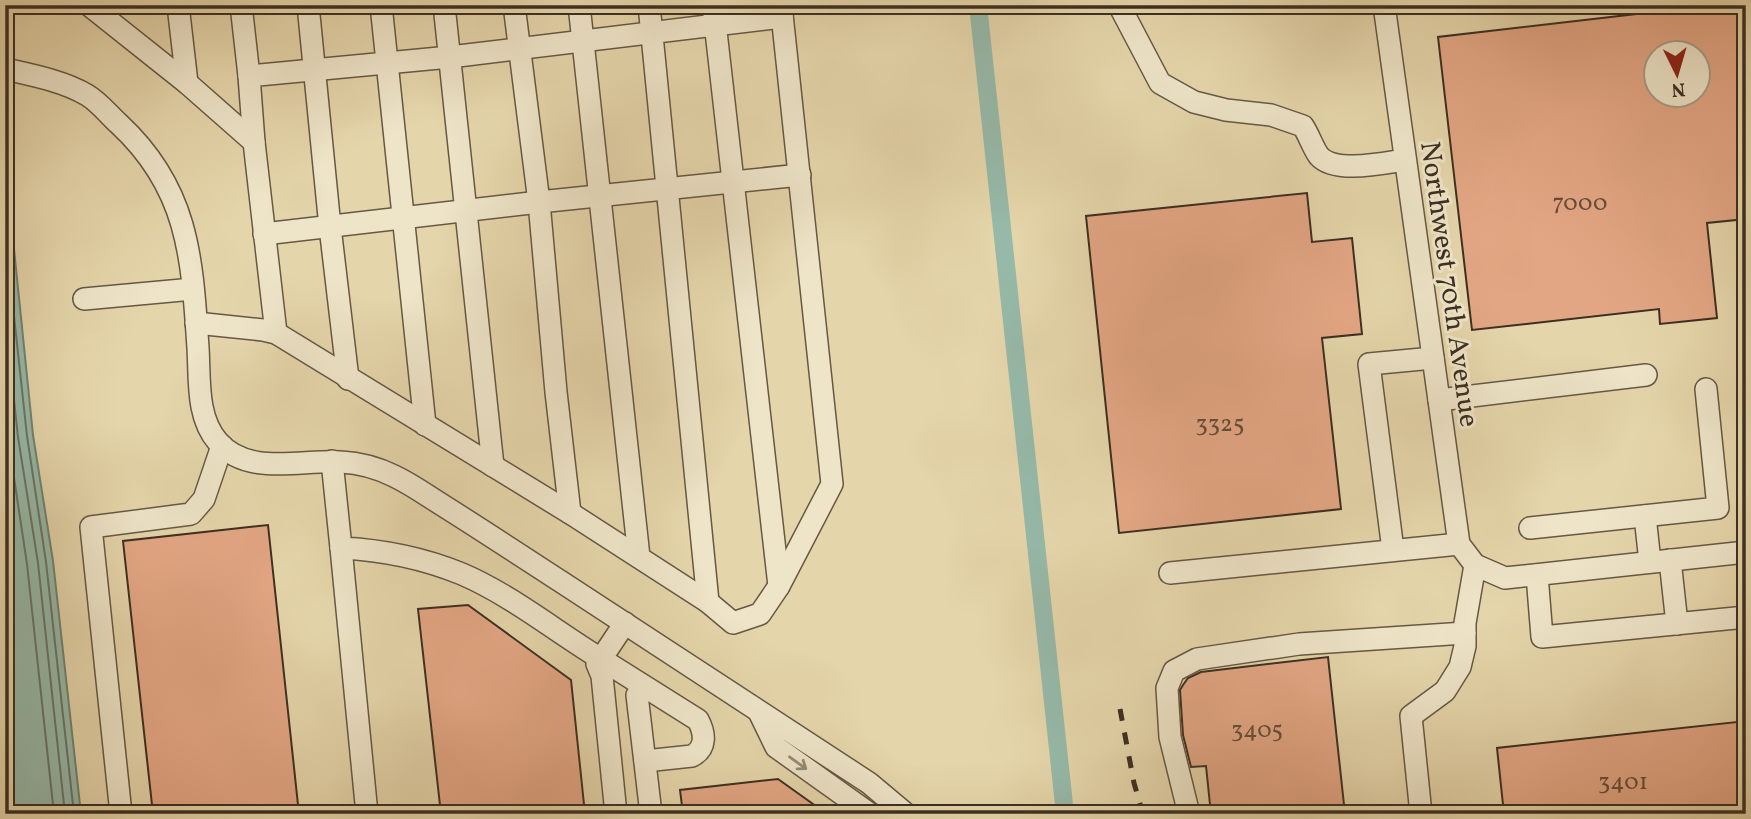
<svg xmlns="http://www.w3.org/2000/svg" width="1751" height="819" font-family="Vollkorn,serif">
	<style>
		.water { fill: #96b9a9; stroke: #728273; stroke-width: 2 }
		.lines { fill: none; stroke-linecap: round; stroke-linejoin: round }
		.shore { stroke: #697466; stroke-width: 2 }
		.canal { stroke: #96b9a9; stroke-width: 18 }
		.building { fill: #e3a684; stroke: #3c2f22; stroke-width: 2; fill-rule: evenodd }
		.minor-casing { stroke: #665844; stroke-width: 24 }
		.minor { stroke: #eee4c8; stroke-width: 21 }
		.rail { stroke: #3c2f22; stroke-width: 5; stroke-dasharray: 12 12; stroke-linecap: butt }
		.oneway { stroke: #958a75 }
		.labels { text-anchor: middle; stroke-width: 6; stroke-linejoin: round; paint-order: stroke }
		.number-label { font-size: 24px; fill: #664d3a }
		.street-label { font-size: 28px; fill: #3c2f22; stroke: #eee4c8 }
	</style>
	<rect width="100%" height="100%" fill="#e5d5aa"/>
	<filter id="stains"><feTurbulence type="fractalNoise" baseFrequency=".00286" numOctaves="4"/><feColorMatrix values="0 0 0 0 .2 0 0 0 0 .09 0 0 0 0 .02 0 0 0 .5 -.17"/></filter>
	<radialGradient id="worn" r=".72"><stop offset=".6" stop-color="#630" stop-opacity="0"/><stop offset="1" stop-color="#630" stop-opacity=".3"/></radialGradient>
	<path class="water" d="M5,188L8,190L33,435L53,561L81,814H8L5,791Z"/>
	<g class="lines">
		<g class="shore">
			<path d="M5,233L27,436L46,562L74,814"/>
			<path d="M5,317L18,437L38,563L65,814"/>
			<path d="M5,418L27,564L54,814"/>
		</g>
		<path class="canal" d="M978,5L1065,814"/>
	</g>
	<g class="building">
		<path d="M1688,5H1746V219L1707,223L1717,318L1660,324L1659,309L1472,330L1438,37L1688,8ZM1656,52H1698V94H1656Z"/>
		<path d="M1307,193L1312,242L1352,238L1359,305L1362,334L1322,338L1341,509L1119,533L1086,216Z"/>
		<path d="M268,525L299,814H153L123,541Z"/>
		<path d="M468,605L571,680L585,814H441L418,609Z"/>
		<path d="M1328,657L1345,814H1211L1206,766L1191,767L1183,735L1180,690L1183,685L1188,678L1201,672Z"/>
		<path d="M1746,721V814H1504L1497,748Z"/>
		<path d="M778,779L827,814H683L680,790Z"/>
	</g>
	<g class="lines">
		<g class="minor-casing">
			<g id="minor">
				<path d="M89,5L187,83L254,142L276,333"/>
				<path d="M178,5L187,83"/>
				<path d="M241,5L249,76"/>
				<path d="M308,5L330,227L348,379"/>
				<path d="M381,5L425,425"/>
				<path d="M444,5L493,466"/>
				<path d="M514,5L539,202L800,175"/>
				<path d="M579,5L639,557"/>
				<path d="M649,5L708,602"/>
				<path d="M713,5L779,586"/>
				<path d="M1119,5L1160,83L1194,102L1226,110L1271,115L1303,126C1309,135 1313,148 1319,156C1335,174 1384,163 1405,160"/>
				<path d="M1384,5L1459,544L1475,565L1505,578L1746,552"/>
				<path d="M5,69C32,75 63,81 87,95C99,102 109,115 119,124C189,189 192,258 198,348C200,379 196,417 218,442C249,477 302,459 341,462C360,463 378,468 394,476C413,485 429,497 447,508C485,532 523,557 560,581C663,648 766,715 869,783L906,814"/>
				<path d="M254,142L249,76L450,57L782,17"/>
				<path d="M264,234L539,202L556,392L570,513"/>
				<path d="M84,299L193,289"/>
				<path d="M196,323L263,330L276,333L570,513L708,602L733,623L760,614L779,586L832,484L781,5"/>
				<path d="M1439,400L1646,375"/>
				<path d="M332,461L341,548C383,550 423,558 462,574C511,595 555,631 601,659L597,664L602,676L616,814"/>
				<path d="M1645,516L1650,562"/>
				<path d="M1530,528L1718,508L1706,389"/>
				<path d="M341,548L367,814"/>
				<path d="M1393,550L1369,364L1433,358"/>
				<path d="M1670,560L1677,624"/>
				<path d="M1170,573L1459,544"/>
				<path d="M1537,575L1542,637L1746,617"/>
				<path d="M625,623L601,659L698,720C705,733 707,748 692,756L645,761"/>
				<path d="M643,687L637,695L651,814"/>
				<path d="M759,712L776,747L870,814"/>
				<path d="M121,814L91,527L191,514L204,499L222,446"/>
				<path d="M1189,814L1170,737L1167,688L1174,671L1197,659L1299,644L1465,633"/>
				<path d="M1421,814L1411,716L1445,691L1460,667L1465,646V623L1475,565"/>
			</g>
		</g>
		<use href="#minor" class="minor"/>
		<path class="rail" d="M1120,709L1134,783L1143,814"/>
	</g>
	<defs><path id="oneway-shaft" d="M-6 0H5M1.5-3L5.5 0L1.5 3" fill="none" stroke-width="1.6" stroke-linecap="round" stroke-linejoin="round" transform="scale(1.75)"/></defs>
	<use class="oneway" href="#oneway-shaft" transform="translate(798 763) rotate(36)"/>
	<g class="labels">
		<g class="number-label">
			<text x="1580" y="210">7000</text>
			<text x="1220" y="431">3325</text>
			<text x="1257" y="737">3405</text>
			<text x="1623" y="789">3401</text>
		</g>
		<g class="street-label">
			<text transform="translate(1451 284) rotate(82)" y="10">Northwest 70th Avenue</text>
		</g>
	</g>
	<rect width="1751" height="819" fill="none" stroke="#e5d5aa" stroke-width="28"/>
	<rect x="7" y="7" width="1737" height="805" fill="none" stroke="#3c2f22" stroke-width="3.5"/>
	<rect x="14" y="14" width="1723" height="791" fill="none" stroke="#3c2f22" stroke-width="2"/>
	<g transform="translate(1677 74) rotate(175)"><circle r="33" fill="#eee4c8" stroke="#a79c86" stroke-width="2"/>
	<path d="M0-5L12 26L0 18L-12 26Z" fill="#8f2418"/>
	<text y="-10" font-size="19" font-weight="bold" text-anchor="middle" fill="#3c2f22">N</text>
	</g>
	<rect width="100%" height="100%" filter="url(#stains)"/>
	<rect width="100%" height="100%" fill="url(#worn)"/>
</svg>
